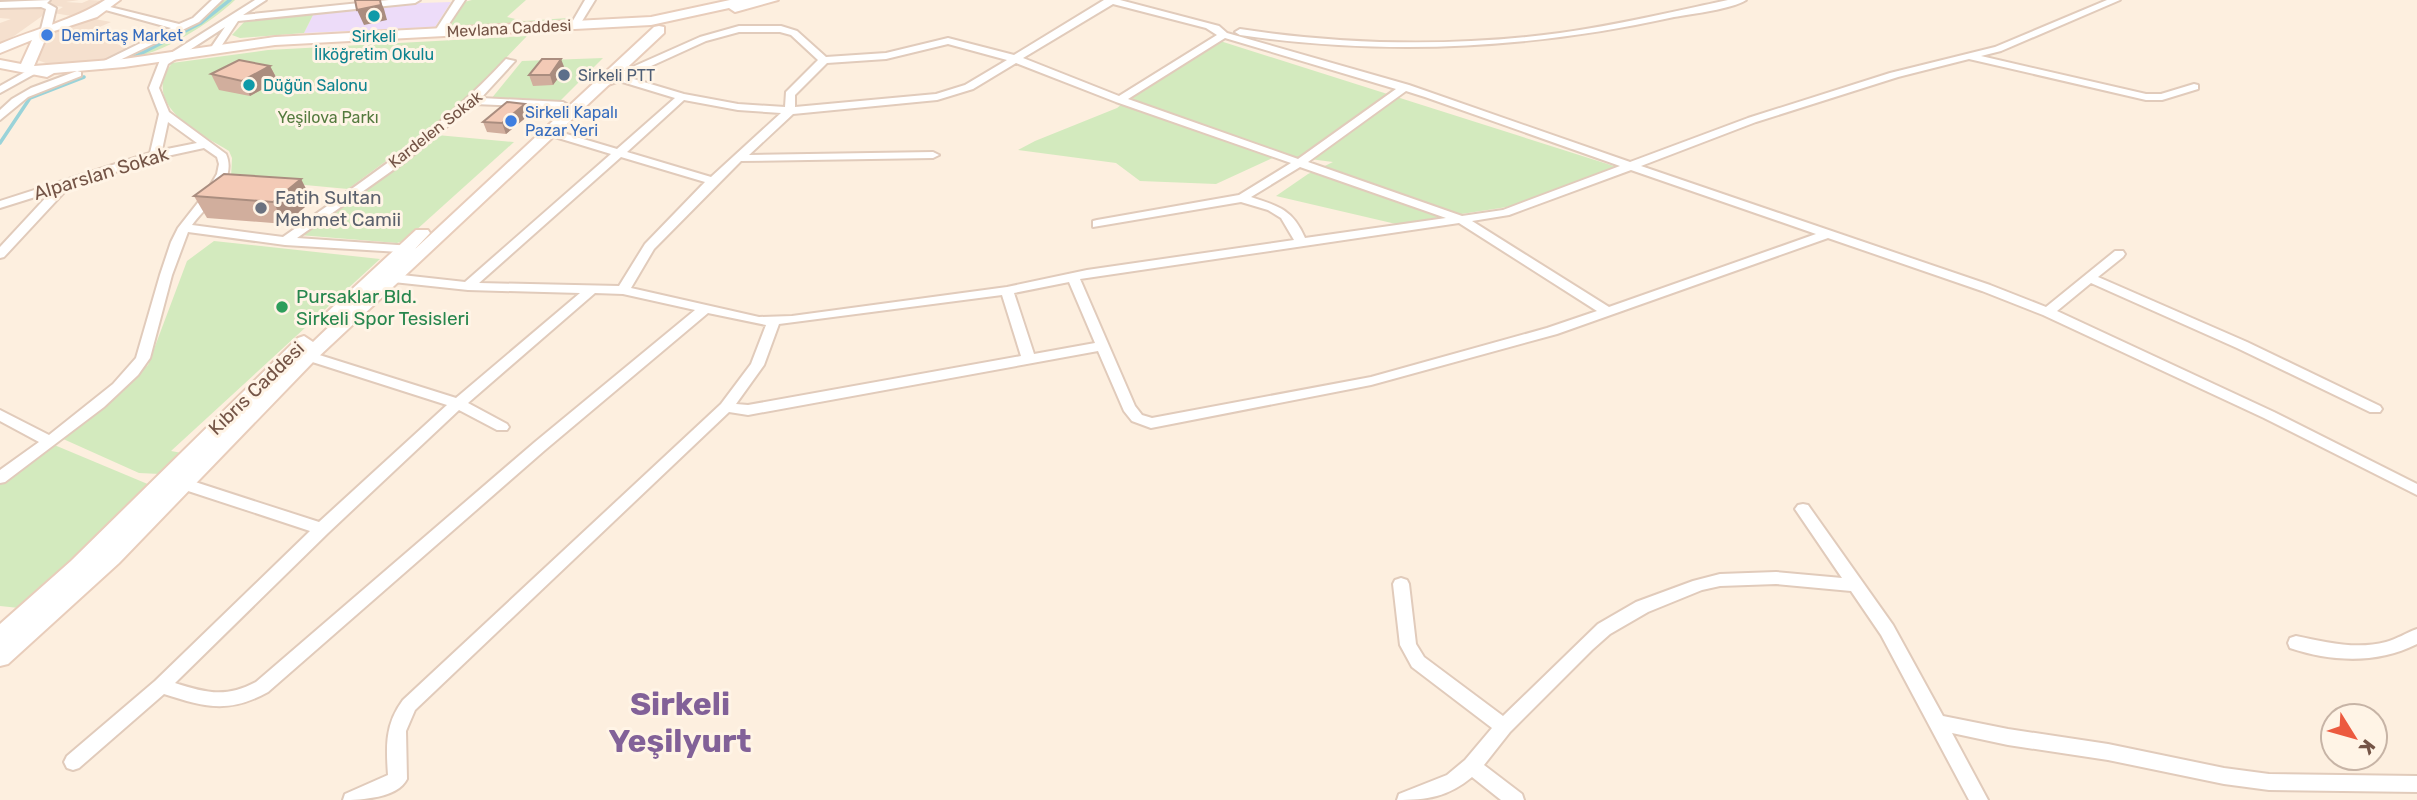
<svg xmlns="http://www.w3.org/2000/svg" width="2417" height="800" font-family="Rubik,sans-serif">
	<style>
		.residential { fill: #f5e0ce }
		.education { fill: #eddcf9 }
		.green { fill: #d3eabe }
		.lines { fill: none; stroke-linecap: round; stroke-linejoin: round }
		.stream { stroke: #9ad3d9; stroke-width: 3.5 }
		.street-casing { stroke: #e1cbbb; stroke-width: 4 }
		.secondary-casing { stroke: #e8cdbb; stroke-width: 4 }
		.street { fill: #fff; fill-rule: evenodd }
		.secondary { fill: #fff; fill-rule: evenodd }
		.wall { fill: #d1ae9d }
		.shaded-wall { fill: #aa8d7f }
		.building { fill: #f3cab6; stroke: #aa8d7f; stroke-width: 2 }
		.culture-dot { fill: #0f9aa8; stroke: #fff4e6; stroke-width: 2.5 }
		.shop-dot { fill: #3f7fe0; stroke: #fff4e6; stroke-width: 2.5 }
		.service-dot { fill: #5c6f8a; stroke: #fff4e6; stroke-width: 2.5 }
		.worship-dot { fill: #6b7280; stroke: #fff4e6; stroke-width: 2.5 }
		.leisure-dot { fill: #2e9e5b; stroke: #fff4e6; stroke-width: 2.5 }
		.labels { text-anchor: middle; stroke-width: 6; stroke-linejoin: round; paint-order: stroke }
		.far-street-label { font-size: 16px; fill: #745446; stroke: #fff4e6 }
		.far-shop-label { font-size: 16px; fill: #366cbe; stroke: #fff4e6; text-anchor: start }
		.far-culture-label { font-size: 16px; fill: #0d838f; stroke: #fff4e6 }
		.far-service-label { font-size: 16px; fill: #4e5e75; stroke: #fff4e6; text-anchor: start }
		.far-park-label { font-size: 16px; fill: #547a3e; stroke: #fff4e6 }
		.street-label { font-size: 19px; fill: #745446; stroke: #fff4e6 }
		.worship-label { font-size: 19px; fill: #5b616d; stroke: #fff4e6; text-anchor: start }
		.leisure-label { font-size: 19px; fill: #27864d; stroke: #fff4e6; text-anchor: start }
		.near-district-label { font-size: 32px; font-weight: bold; fill: #826198; stroke: #fff4e6 }
	</style>
	<rect width="100%" height="100%" fill="#fdefdf"/>
	<g class="residential">
		<path d="M52,0H79L66,2L82,3L89,0L108,1L72,16L53,13L63,7L46,4Z"/>
		<path d="M4,7H44L45,14L0,46V23L11,19L0,18V9Z"/>
		<path d="M89,18L111,22L95,29L126,40L117,44L129,49L96,63L56,67L35,59L45,44L38,41L41,38Z"/>
	</g>
	<path class="education" d="M451,2L435,27L304,33L314,13L391,4Z"/>
	<g class="green">
		<path d="M223,0H235C212,22 156,59 125,57C160,43 199,31 223,0Z"/>
		<path d="M472,0H526L507,17L524,21L568,18L566,22L449,27L464,2Z"/>
		<path d="M314,13L304,33L240,38L232,35L246,20Z"/>
		<path d="M527,36L457,109L348,189L231,178L232,158L229,151C198,132 140,105 172,63L268,50Z"/>
		<path d="M1217,40L1617,167L1507,207L1396,224L1276,196L1308,174L1333,162L1279,155L1216,184L1140,181L1116,163L1018,150L1035,141L1117,108L1161,74Z"/>
		<path d="M603,58L560,101L491,99L522,61Z"/>
		<path d="M437,135L514,142L404,241L397,243L299,235Z"/>
		<path d="M214,241L380,259L171,451L182,453L160,474L139,473L61,438L148,365L187,261Z"/>
		<path d="M52,444L150,485L36,598L19,608L0,606V485Z"/>
	</g>
	<g class="lines">
		<g class="stream">
			<path d="M132,58L201,23L230,0"/>
			<path d="M0,143L30,98L84,77"/>
		</g>
		<g class="street-casing">
			<g id="street">
				<path d="M50,0L47,3L56,8L51,29L46,32L41,29L46,9L41,7L0,8V2Z"/>
				<path d="M212,0H222L199,22L101,69L92,67L171,28L102,9V5L179,24L193,18Z"/>
				<path d="M255,0H266L243,15L389,0H420L415,3L238,21L218,51L210,49L225,27L168,64L159,88L169,112L226,154C238,180 206,206 192,225L283,237C361,182 441,130 506,59L515,61L481,98L563,102L568,105L563,108L474,104L407,160L297,238L412,246L418,250L416,253L285,245L188,232L172,275L150,358L138,375L104,407L5,482L0,483V470L39,442L0,421V410L49,435L113,384L136,358L160,275L171,242L178,228L207,191L217,174L219,164L217,157L204,148L158,158L69,187L4,257L0,258V247L51,192L0,208V201L150,153L159,114L149,88L160,60ZM168,122L197,143L162,150Z"/>
				<path d="M455,0H465L443,33H437L435,31Z"/>
				<path d="M585,0H595L579,26H573L571,24Z"/>
				<path d="M1104,0H1120L1219,26L1227,33L1409,85L1630,162L1748,118L1890,73L1995,47L2107,0H2120L2001,51L1981,56L2146,94H2161L2194,84L2198,85V89L2162,100H2146L1969,59L1898,77L1756,122L1641,166L1990,285L2046,307L2115,251H2123L2125,254L2123,257L2098,277L2247,342L2380,406L2382,409L2380,412H2370L2237,348L2091,283L2057,311L2274,412L2417,484V495L2264,418L2043,315L1982,291L1828,238L1557,334L1371,385L1151,428L1132,421L1124,411L1098,351L748,415L729,412L415,710L406,731L407,779C398,798 361,800 343,800L345,794L388,775C386,746 385,724 403,700L721,404L751,364L766,325L708,313L545,450L268,692C228,714 205,707 164,694L79,768L73,770L67,768L64,762L67,756L155,681L310,531L176,487L173,483L176,479H186L319,522L447,405L303,359L301,356L303,353H313L456,398L580,293L468,290L384,281L378,277L384,273L465,282L611,154L545,134V130H553L617,149L675,98L619,81L605,86L600,83L601,81L700,37L739,26H781L797,31L826,57L886,53L948,38L1014,55ZM1113,4L1206,28L1217,35L1119,96L1023,58ZM739,32H780L791,35L818,60L786,92L785,107L738,104L684,94L627,77L706,41ZM1225,38L1396,89L1298,159L1128,99ZM948,44L1007,60L965,85L936,94L795,107V95L827,63L886,59ZM1016,63L1116,102L1291,163L1239,195L1097,220L1093,221V227L1241,202L1268,210L1281,218L1294,240L1087,270L1007,287L792,316L759,317L631,288L654,249L741,161L933,158L939,155L933,152L749,155L793,114L937,100L973,89ZM1406,91L1425,97L1620,166L1503,210L1462,216L1308,162ZM684,100L738,110L781,113L711,177L627,152ZM621,157L705,182L645,244L619,286L479,283ZM1300,167L1446,218L1305,238C1293,210 1279,206 1251,197ZM1631,170L1816,234L1609,307L1472,221L1509,215ZM1459,223L1597,311L1547,328L1371,377L1152,418L1142,415L1135,406L1080,279ZM1069,282L1095,343L1034,354L1014,293ZM595,293L623,294L695,310L535,442L256,682C226,698 206,693 175,683L328,533L459,410L497,430H507L509,427L507,424L468,403ZM1002,295L1021,356L748,405L736,404L764,365L779,324Z"/>
				<path d="M1728,0H1746C1732,9 1692,14 1674,17C1530,49 1386,56 1240,35L1235,32L1240,29C1346,45 1454,47 1560,33C1617,25 1672,12 1728,0Z"/>
				<path d="M34,67L38,68V72L0,93V86Z"/>
				<path d="M77,71L81,72V76L28,97L0,120V110L12,99L31,88Z"/>
				<path d="M1803,504L1808,505L1893,625L1943,716L2008,729L2108,744L2224,768L2269,774L2417,776V792L2269,790L2224,784L2108,760L2008,745L1952,733L1988,800H1969L1881,635L1851,591L1776,584L1720,586L1702,590L1648,612L1610,634L1592,650L1510,732L1484,765L1522,794L1524,800H1501L1472,777C1448,797 1427,800 1397,800L1399,794L1447,775L1465,760L1492,728L1412,667L1400,645L1393,584L1395,580L1401,578L1407,580L1409,584L1416,644L1424,657L1503,716L1598,624L1636,602L1693,581L1720,574L1776,572L1842,578L1795,509L1798,505Z"/>
				<path d="M2417,629V644C2377,664 2332,662 2290,648L2288,643L2290,638L2296,636C2325,642 2356,650 2386,642C2397,639 2406,633 2417,629Z"/>
			</g>
		</g>
		<g class="secondary-casing">
			<g id="secondary">
				<path d="M105,0H120L97,17L48,33L34,66L124,59L275,37L651,17L730,0H778L735,12L729,8L651,25L275,45L124,67L54,73L47,77L0,68V60L21,64L32,40L0,53V44C35,29 74,20 105,0Z"/>
				<path d="M659,26L664,27V33L315,360L119,563L8,664L0,666V624L71,561L298,338L304,336L313,342L335,321H325L322,317L416,230H428L430,233L413,251L654,27Z"/>
			</g>
		</g>
		<use href="#street" class="street"/>
		<use href="#secondary" class="secondary"/>
	</g>
	<g class="wall">
		<path d="M270,66L278,81L250,96L219,90L211,74Z"/>
		<path d="M565,69L553,85L533,86L529,75Z"/>
		<path d="M525,104L529,115L506,134L487,132L483,122Z"/>
		<path d="M301,179L312,201L285,224L207,218L194,196Z"/>
	</g>
	<g class="shaded-wall">
		<path d="M380,0L384,9L387,20L364,25L357,10Z"/>
		<path d="M561,59L565,69L553,85L550,75Z"/>
		<path d="M270,66L278,81L250,96L242,81Z"/>
		<path d="M525,104L529,115L506,134L502,123Z"/>
		<path d="M301,179L312,201L285,224L273,202Z"/>
	</g>
	<g class="building">
		<path d="M355,0H380L381,5L357,10Z"/>
		<path d="M542,59H561L550,75H529Z"/>
		<path d="M239,60L270,66L242,81L211,74Z"/>
		<path d="M507,102L525,104L502,123L483,122Z"/>
		<path d="M224,174L301,179L273,202L194,196Z"/>
	</g>
	<g class="culture-dot">
		<circle cx="374" cy="16" r="7"/>
		<circle cx="249" cy="85" r="7"/>
	</g>
	<g class="shop-dot">
		<circle cx="47" cy="35" r="7"/>
		<circle cx="511" cy="121" r="7"/>
	</g>
	<circle class="service-dot" cx="564" cy="75" r="7"/>
	<circle class="worship-dot" cx="261" cy="208" r="7"/>
	<circle class="leisure-dot" cx="282" cy="307" r="7"/>
	<g class="labels">
		<g class="far-street-label">
			<text transform="translate(509 28) rotate(-3)" y="6">Mevlana Caddesi</text>
			<text transform="translate(435 129) rotate(-38)" y="6">Kardelen Sokak</text>
		</g>
		<g class="far-shop-label">
			<text x="61" y="41">Demirtaş Market</text>
			<text x="525" y="118">Sirkeli Kapalı<tspan x="525" dy="18">Pazar Yeri</tspan></text>
		</g>
		<g class="far-culture-label">
			<text x="374" y="42">Sirkeli<tspan x="374" dy="18">İlköğretim Okulu</tspan></text>
			<text x="263" y="91" text-anchor="start">Düğün Salonu</text>
		</g>
		<g class="far-service-label">
			<text x="578" y="81">Sirkeli PTT</text>
		</g>
		<g class="far-park-label">
			<text x="328" y="123">Yeşilova Parkı</text>
		</g>
		<g class="street-label">
			<text transform="translate(101 173) rotate(-17)" y="7">Alparslan Sokak</text>
			<text transform="translate(256 388) rotate(-44)" y="7">Kıbrıs Caddesi</text>
		</g>
		<g class="worship-label">
			<text x="275" y="204">Fatih Sultan<tspan x="275" dy="22">Mehmet Camii</tspan></text>
		</g>
		<g class="leisure-label">
			<text x="296" y="303">Pursaklar Bld.<tspan x="296" dy="22">Sirkeli Spor Tesisleri</tspan></text>
		</g>
		<g class="near-district-label">
			<text x="680" y="715">Sirkeli<tspan x="680" dy="37">Yeşilyurt</tspan></text>
		</g>
	</g>
	<g transform="translate(2354 737) rotate(127)"><circle r="33" fill="#fff4e6" stroke="#c7b4a6" stroke-width="2"/>
	<path d="M0-5L12 26L0 18L-12 26Z" fill="#ec5a3f"/>
	<text y="-10" font-size="19" font-weight="bold" text-anchor="middle" fill="#745446">K</text>
	</g>
</svg>
